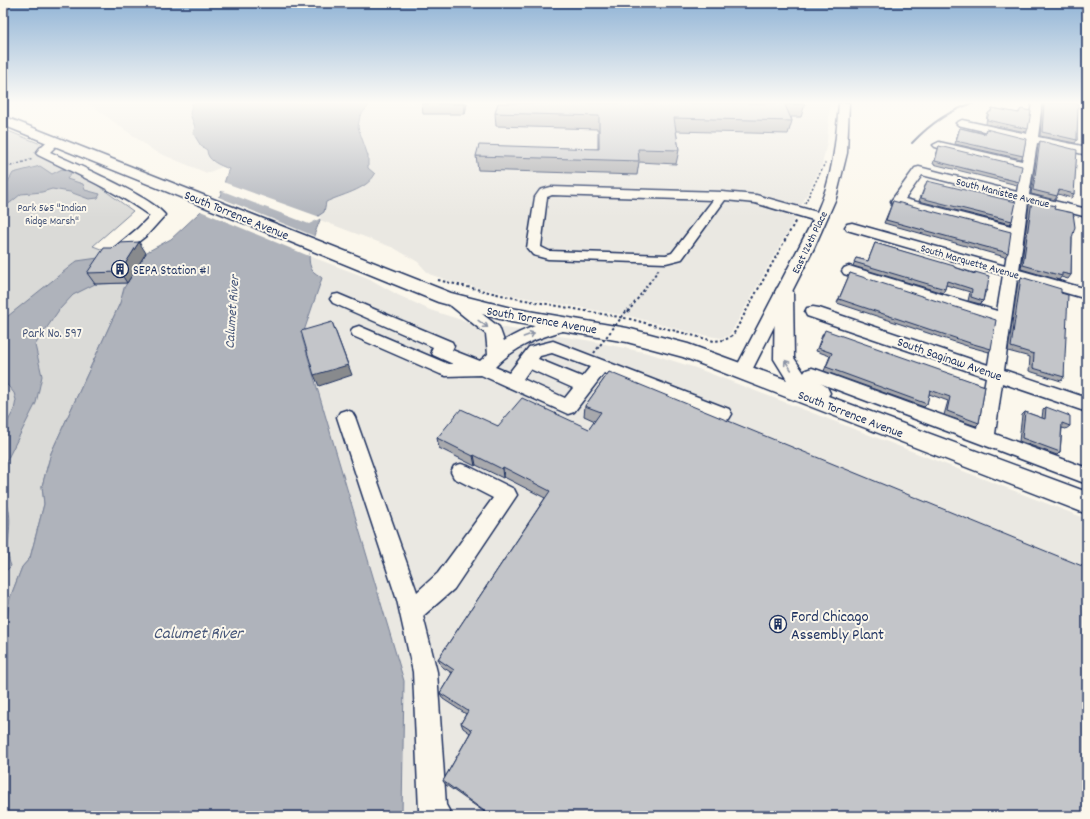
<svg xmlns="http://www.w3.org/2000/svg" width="1090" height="819" font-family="Dekko,sans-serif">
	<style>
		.built { fill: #eae8e2 }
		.green { fill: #dadad7; stroke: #7a849a }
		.water { fill: #afb3bb; stroke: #747e96 }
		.pier { fill: #fbf7ec }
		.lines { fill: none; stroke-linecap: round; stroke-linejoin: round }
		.minor-casing { stroke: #1b2f5e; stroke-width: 3 }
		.major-casing { stroke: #1b2f5e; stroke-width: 3 }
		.path-far1 { stroke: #1b2f5e; stroke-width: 1.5; stroke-dasharray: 2 2; stroke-linecap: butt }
		.path { stroke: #1b2f5e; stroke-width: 2; stroke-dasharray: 2.5 2.5; stroke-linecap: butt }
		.minor { fill: #fbf7ec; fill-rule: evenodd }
		.major { fill: #fbf7ec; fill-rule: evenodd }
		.rail { stroke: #1b2f5e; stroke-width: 2 }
		.path-bridge { stroke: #1b2f5e; stroke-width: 2; stroke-dasharray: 2.5 2.5; stroke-linecap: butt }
		.wall { fill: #a8a9ad; stroke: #1b2f5e }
		.shaded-wall { fill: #888a8d; stroke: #1b2f5e }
		.building { fill: #c3c5c9; stroke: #1b2f5e }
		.oneway { stroke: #8b93a5 }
		.labels { text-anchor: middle; stroke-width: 4; stroke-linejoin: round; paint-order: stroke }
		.far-street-label { font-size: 11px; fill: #1b2f5e; stroke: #fbf7ec }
		.far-park-label { font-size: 11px; fill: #415176; stroke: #fbf7ec }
		.street-label { font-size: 13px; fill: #1b2f5e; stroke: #fbf7ec }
		.poi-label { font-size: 13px; fill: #1b2f5e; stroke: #fbf7ec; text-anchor: start }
		.park-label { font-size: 13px; fill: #415176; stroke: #fbf7ec }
		.water-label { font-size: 14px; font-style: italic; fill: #47577a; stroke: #fbf7ec }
		.near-poi-label { font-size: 16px; fill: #1b2f5e; stroke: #fbf7ec; text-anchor: start }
		.near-water-label { font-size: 17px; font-style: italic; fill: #47577a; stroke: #fbf7ec }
	</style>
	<rect width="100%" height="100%" fill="#fbf7ec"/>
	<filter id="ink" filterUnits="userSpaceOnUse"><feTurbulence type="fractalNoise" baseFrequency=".025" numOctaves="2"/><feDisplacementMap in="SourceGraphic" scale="8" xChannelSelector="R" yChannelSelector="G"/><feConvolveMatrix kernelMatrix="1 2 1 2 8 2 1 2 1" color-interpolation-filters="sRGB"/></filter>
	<g filter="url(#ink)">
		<g class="built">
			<path d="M88,103H192L195,127L193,133L199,143L207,150L214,162L222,167L207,173L154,151Z"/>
			<path d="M371,103H830L827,142L822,165L793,222L732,331L728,336L721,338L696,334L633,317L516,296L453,282L429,274L418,262L394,248L320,220L318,216L324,212L325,202L362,186L372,179L374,174L368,168V156L358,127L360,116Z"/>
			<path d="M309,256L368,278L398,295L430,310L471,323L586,340L648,353L696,368L1087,519V816H402L404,681L302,337L322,278L312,271Z"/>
		</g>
		<path class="green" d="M3,129L41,144L133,211L93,246L114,254L96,284L127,283L120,303L51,453L42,486L44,504L30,558L22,567L10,598L5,632L6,642L3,649Z"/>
		<g class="water">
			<path d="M192,103H371L360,116L358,127L368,156V168L375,174C367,190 340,195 326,202L324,212L318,216L320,220C315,234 304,255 312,270C314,273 319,275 322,278L302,337L404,681L402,816H3V649L6,641L5,632L10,598L22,567L30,558L44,504L42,486L51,453L120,303L124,288L145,253L171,239L213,200L220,196L228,171L229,169C220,165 207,161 207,150L201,146L193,133L195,127L190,114Z"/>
			<path d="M40,166L52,174L62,169L72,172L67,179L83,184L85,190L100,194L98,198L89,199L70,192L52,189L42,192L21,194L10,203L3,206V196L6,195L5,187L13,173Z"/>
			<path d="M112,256L95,284L73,295L59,310L35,345L42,376L36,403L3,468V430L14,410L16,400L14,393L3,380V320L77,261Z"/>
			<path d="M3,497C18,517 2,545 11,566L3,574Z"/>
		</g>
		<g class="pier">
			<path d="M223,182L320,217L321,218L309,224L220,190Z"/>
			<path d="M216,196L314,236L309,256L198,210Z"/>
		</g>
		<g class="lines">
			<g class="minor-casing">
				<g id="minor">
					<path d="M839,103H849L847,153L836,198L814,248L749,376L743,378L737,376L734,372L813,220L755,203L725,200L682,259L666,263L548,259L533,255L527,248L535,197L540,190L551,187L722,192L756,195L817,212C833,178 836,141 839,103ZM552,195L713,200L672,253L666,255L549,251L541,247L547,197Z"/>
					<path d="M1032,103L1042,104L1038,137L1087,147V155L1037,143L1029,195L1087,209V217L1028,202L1019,270L1087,289V299L1017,279L1004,370L1087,398V412L1002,383L995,434L1087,468V484L806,378L803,374L806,370L812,368L818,370L977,428L986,377L807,316L805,312L807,308L813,307L819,308L988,365L995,322L844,274L842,271L844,268L849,266L997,311L1003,275L847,230L845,227L847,224L852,223L1005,266L1010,234L892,204L891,201L915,168L919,167L1017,192L1021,168L935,147L933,145L939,142L1022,161L1026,141L958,125L956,123L962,120L1027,134ZM922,175L1016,199L1011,226L905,199Z"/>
					<path d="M55,138L61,141L50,152C73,163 152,197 165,215L147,235L119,257H109L107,254L137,229L150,216C116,191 76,174 38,155L36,153C40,147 48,139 55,138Z"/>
					<path d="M338,294L452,342L454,346L452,350L480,361L488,354L486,334L450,305L447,301L450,297L455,296L460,297L499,327L504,341C518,332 556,315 573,320L575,324L573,328C543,336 517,344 495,367L509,373L529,347L553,341L729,409L732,414L729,419L723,421L604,373L574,412L568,414L481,375L446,376L440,374L353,336L351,332L353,328L359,326L448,364H453L433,355L431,351L433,347L333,303L330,299L333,295ZM552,353L590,367L582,377L538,359L540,356ZM530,369L573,388L565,398L523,379Z"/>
					<path d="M346,410L352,412L355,417L417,592L438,573L493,498L454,478L451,472L454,466L461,464L468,466L514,489L517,495L454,589L423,616L437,672L446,805L452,816H421L419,811L413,672L397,600L337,417L340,412Z"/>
				</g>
			</g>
			<g class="major-casing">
				<path id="major" d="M3,116L451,293L511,308L627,328L688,344L787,380L774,359L775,292L777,288L784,286L791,288L793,292L794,358L804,373L827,387L830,393L828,396L1087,492V514L683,357L627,342L511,322L438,302L3,125Z"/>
			</g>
			<g class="path-far1">
				<path d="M3,163L11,166L33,159"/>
				<path d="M805,203L825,163"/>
				<path d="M794,223L796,220"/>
			</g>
			<g class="path">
				<path d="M438,280L514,298L630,319L714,341L725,340L733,335L795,222"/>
				<path d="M628,312L659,269"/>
			</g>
			<use href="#minor" class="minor"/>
			<use href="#major" class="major"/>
			<path class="rail" d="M912,143C930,124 949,110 974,103"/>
			<path class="path-bridge" d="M594,353L628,309"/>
		</g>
		<g class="wall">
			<path d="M422,103H467L465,114H423Z"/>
			<path d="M1042,103H1073L1077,140L1075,143L1040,136Z"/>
			<path d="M805,104L801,117H791L792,121L788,134L676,131L679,150L676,164L639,162L637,175L478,170L476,156L598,149V129L496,126L495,113Z"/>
			<path d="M992,108L1018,113L1021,109L1028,129L1026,132L986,124L987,115L989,112H990Z"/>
			<path d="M960,128L984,133L986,129L1023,156L1021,159L955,144L958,132Z"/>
			<path d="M1040,141L1074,194L1071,198L1058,194L1055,200L1031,194L1038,145Z"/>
			<path d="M939,146L1019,182L1017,185L933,164Z"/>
			<path d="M927,181L1012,221L1010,224L919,201Z"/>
			<path d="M1032,200L1054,209L1072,238L1071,275L1068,279L1061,277L1059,280L1021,269L1029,204Z"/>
			<path d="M893,201L1008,253L1005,257L884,223Z"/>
			<path d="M875,243L974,273L975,272L987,290L985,293L983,301L980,304L968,301L970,292L946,285L945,289L943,293L853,266L856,258L868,261Z"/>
			<path d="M146,253L127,283L95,284L87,273Z"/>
			<path d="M850,273L991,349L989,352L967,346L837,303Z"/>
			<path d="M1021,277L1061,293L1064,377L1061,381L1029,371L1030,357L1008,351L1018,281Z"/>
			<path d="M823,333L985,386L979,423L976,426L944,415L948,401L929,394L927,404L924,407L824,371L830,356L816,351Z"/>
			<path d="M609,372L1087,816H490L446,785L443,781L470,733L463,728L461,723L466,714L443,699L440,693L452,673L441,666L438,659L545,498L504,477L503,478L476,465L475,466L439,448L437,438L498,426L589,429L595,421L584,416L585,406Z"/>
			<path d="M1046,407L1070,426L1066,429L1062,428L1060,452L1057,455L1019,441L1022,415L1025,412L1042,418L1043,410Z"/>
		</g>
		<g class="shaded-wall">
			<path d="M464,103H467L465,114L464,104Z"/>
			<path d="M139,242L146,253L127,283L120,272Z"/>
			<path d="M332,322L352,375L319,386L314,375Z"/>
			<path d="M474,455L476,465L475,466L473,456Z"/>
			<path d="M503,467L504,477L503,478L502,469Z"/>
		</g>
		<g class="building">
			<path d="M422,103H464V104H421Z"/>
			<path d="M498,103H804L805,104L785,105L792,121L674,118L679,150L638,149L639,161L476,156L479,145L599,149V116L495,113Z"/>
			<path d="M1044,103H1073L1078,104L1077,140L1042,132Z"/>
			<path d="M992,108L1019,113L1021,109L1031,111L1028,129L987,120L989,112H991Z"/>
			<path d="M960,128L985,134L986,129L1026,139L1023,156L956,141Z"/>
			<path d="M1040,141L1077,150L1074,194L1059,190L1057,196L1033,190Z"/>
			<path d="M939,146L1022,166L1019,182L935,161Z"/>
			<path d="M927,181L1016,202L1012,221L921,198Z"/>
			<path d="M1032,200L1055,206L1054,209L1073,213L1075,227L1072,238L1071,275L1062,273V276L1023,265Z"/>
			<path d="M893,201L1011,232L1008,253L886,220Z"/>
			<path d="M139,242L120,272L87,273L104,248H112L119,243Z"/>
			<path d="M875,243L954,266V267L975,274V272L989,276L987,290H985L983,301L971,297L972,289L947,281L945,289L854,262L856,258L868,261Z"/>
			<path d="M850,273L996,320L991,349L970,343L839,299Z"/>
			<path d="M1021,277L1061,289V293L1068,295L1064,377L1033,368L1034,354L1011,347Z"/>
			<path d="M332,322L348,365L314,375L301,331Z"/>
			<path d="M825,330L985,386L979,423L947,411L950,397L930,390L927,404L826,367L832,353L818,348Z"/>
			<path d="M609,372L1087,568V816H491L443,781L472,730L461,723L468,711L440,693L454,670L438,659L550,491L503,467L502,469L474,455L473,456L437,438L461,409L498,426L522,398L589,429L601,412L585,406Z"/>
			<path d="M1046,407L1070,416V426L1062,423L1060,452L1022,438L1025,412L1045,419Z"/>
		</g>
		<defs><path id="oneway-shaft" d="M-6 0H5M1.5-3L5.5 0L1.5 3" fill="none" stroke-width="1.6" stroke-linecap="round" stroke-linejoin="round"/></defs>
		<g class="oneway">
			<use href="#oneway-shaft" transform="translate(483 324) rotate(36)"/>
			<use href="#oneway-shaft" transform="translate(529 335) rotate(-20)"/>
			<use href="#oneway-shaft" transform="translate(788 365) rotate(-124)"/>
		</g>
	</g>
	<linearGradient id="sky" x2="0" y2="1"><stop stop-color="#91b4d6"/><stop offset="0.47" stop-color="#fdfbf6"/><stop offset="1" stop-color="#fdfbf6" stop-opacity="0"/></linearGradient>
	<rect width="1090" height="218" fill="url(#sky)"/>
	<defs>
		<g id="building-ring" transform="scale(0.9)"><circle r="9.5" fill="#fbf7ec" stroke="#1b2f5e" stroke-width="1.5"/><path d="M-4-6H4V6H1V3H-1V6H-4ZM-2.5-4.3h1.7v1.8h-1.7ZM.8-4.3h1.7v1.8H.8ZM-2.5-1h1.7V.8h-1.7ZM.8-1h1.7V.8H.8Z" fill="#1b2f5e"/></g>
	</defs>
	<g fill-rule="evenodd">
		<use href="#building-ring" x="120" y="269"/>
		<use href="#building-ring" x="778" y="624"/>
	</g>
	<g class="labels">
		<g class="far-street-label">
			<text transform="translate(1003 192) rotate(14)" y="4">South Manistee Avenue</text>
			<text transform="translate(809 242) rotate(-64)" y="4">East 126th Place</text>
			<text transform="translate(970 261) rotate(16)" y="4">South Marquette Avenue</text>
		</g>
		<g class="far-park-label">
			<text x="52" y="211">Park 565 "Indian<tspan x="52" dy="13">Ridge Marsh"</tspan></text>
		</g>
		<g class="street-label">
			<text transform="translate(237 214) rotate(22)" y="5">South Torrence Avenue</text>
			<text transform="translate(542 319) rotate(10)" y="5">South Torrence Avenue</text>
			<text transform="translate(950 358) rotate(19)" y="5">South Saginaw Avenue</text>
			<text transform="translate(851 413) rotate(21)" y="5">South Torrence Avenue</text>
		</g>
		<g class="poi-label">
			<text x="133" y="274">SEPA Station #1</text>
		</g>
		<g class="park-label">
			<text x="52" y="337">Park No. 597</text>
		</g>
		<g class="water-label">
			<text transform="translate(231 312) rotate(-86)" y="5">Calumet River</text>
		</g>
		<g class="near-poi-label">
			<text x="791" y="621">Ford Chicago<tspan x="791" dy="18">Assembly Plant</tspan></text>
		</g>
		<g class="near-water-label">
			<text x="198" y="638">Calumet River</text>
		</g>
	</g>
	<rect width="1090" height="819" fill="none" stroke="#fbf7ec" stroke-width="16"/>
	<rect x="8" y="8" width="1074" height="803" fill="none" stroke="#1b2f5e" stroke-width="1.5" filter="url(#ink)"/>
</svg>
